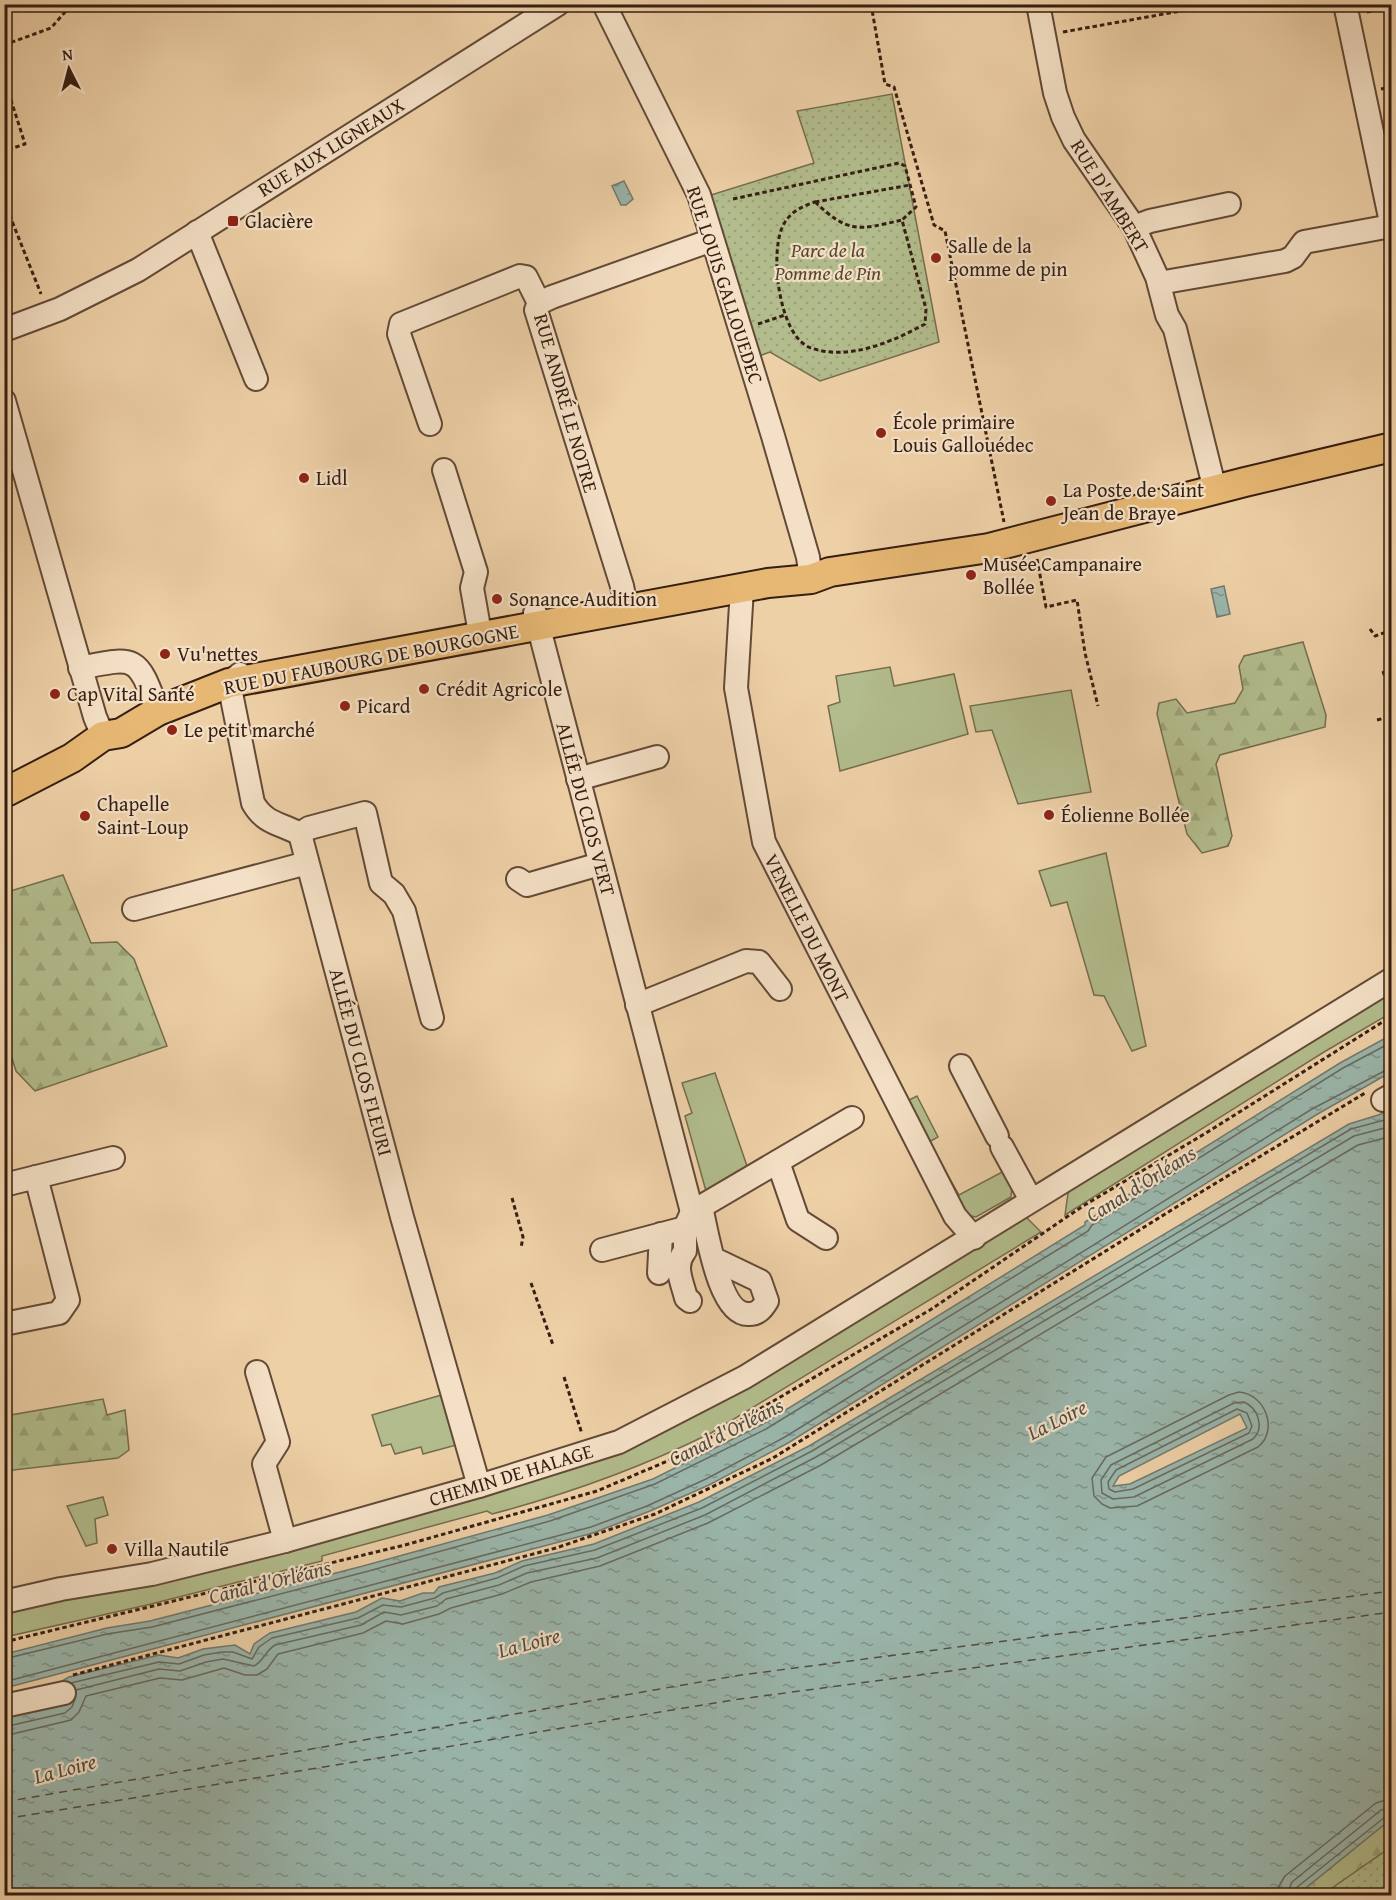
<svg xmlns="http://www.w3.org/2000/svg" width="1396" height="1900" font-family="'Gentium Book Plus',serif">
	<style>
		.green { fill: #b2bc8c; stroke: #746d4f; stroke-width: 1.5 }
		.forest { fill: url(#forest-firs); stroke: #746d4f; stroke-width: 1.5 }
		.park { fill: url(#park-dots); stroke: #746d4f; stroke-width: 1.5 }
		.water { fill: url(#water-ripples); stroke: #72796e; stroke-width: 1.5; fill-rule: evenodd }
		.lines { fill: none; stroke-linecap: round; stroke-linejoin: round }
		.shore { stroke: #686a5f; stroke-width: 1.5 }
		.ferry { stroke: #534c40; stroke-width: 1.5; stroke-dasharray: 8 6; stroke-linecap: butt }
		.minor-casing { stroke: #634a37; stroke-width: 26 }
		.major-casing { stroke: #351e12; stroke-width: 32 }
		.path { stroke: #351e12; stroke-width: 3; stroke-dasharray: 4.5 3; stroke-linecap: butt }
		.minor { stroke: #f4e0c6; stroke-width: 22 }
		.major { stroke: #e7b874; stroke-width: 28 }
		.poi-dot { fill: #8f2418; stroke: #f4e0c6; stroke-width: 2 }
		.labels { text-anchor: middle; stroke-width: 4.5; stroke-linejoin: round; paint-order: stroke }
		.street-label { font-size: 20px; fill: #351e12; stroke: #f4e0c6 }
		.poi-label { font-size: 20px; fill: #351e12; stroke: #f4e0c6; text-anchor: start }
		.park-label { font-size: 20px; font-style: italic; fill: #544630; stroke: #f4e0c6 }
		.water-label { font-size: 21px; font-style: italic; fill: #534c40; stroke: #f4e0c6 }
	</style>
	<defs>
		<pattern id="forest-firs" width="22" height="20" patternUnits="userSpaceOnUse" patternTransform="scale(1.5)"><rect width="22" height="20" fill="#b2bc8c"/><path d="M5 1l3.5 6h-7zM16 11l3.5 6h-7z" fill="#9aa178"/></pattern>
		<pattern id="park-dots" width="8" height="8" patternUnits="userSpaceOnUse" patternTransform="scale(1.5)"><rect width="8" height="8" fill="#b2bc8c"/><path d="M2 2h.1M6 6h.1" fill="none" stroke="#9aa178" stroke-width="1.8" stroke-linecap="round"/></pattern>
		<pattern id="water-ripples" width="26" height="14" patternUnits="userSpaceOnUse" patternTransform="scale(1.5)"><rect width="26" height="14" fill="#9ab6ac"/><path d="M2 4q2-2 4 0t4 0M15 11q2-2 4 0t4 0" fill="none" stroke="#7e938b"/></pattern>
	</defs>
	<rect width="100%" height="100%" fill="#eed0a7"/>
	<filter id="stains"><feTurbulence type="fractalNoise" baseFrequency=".00333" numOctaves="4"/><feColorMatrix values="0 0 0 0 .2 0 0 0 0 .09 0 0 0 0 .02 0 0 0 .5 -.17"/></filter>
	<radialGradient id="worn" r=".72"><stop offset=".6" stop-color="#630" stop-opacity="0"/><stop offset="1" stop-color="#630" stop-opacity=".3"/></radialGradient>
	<g class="green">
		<path d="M890,667L894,686L954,674L968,734L840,771L828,706L840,702L836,676Z"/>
		<path d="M1071,690L1091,792L1018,804L992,730L976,732L970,706Z"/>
		<path d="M1106,853L1146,1046L1132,1051L1104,996L1094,995L1067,902L1051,906L1039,871Z"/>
		<path d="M1391,984V1013L1324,1052L1065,1215L1070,1179Z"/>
		<path d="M715,1073L747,1166L706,1191L685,1116L692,1113L682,1083Z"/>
		<path d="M917,1096L938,1137L929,1142L959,1195L1004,1171L1012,1187L1011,1197L976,1217L958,1213L901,1104Z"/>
		<path d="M1022,1213L1041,1232L711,1433C640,1468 568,1494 492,1514L487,1511L322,1556V1561L147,1605L5,1637V1608L611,1453Z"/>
		<path d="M445,1394L460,1444L423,1454L421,1447L395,1454L391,1444L382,1446L372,1415Z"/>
		<path d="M103,1497L108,1515L95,1519L97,1543L86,1546L67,1506Z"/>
	</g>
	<g class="forest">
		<path d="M1303,642L1326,715L1325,727L1220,755L1216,764L1232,836L1228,846L1202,853L1187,834L1157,714L1159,703L1176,699L1187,713L1235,703L1243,689L1239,666L1244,656Z"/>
		<path d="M63,875L91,943L117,942L134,959L167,1046L35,1091L16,1071L5,1036V972L10,967L5,950V898L7,892Z"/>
		<path d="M103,1399L107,1415L125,1410L129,1450L118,1458L5,1471V1416Z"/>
		<path d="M1391,1819V1895H1297Z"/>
	</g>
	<g class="park">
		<path d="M892,94L939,342L820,381L770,352L759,356L711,195L814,163L797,111Z"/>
		<path d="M1391,1847V1895H1322Z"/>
	</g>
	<g class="water">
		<path d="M624,181L633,199L626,205H621L612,186Z"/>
		<path d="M1224,586L1230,614L1217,617L1211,589Z"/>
		<path d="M1391,1035V1072L1316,1115L788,1443L709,1485L650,1511L593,1533L5,1688V1654L107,1628L150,1621L363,1566L548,1515L653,1479L763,1424L1085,1225V1222L1340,1063Z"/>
		<path d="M1391,1111V1819L1297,1895H5L4,1714L69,1677L159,1655L178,1658L203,1649L235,1645L250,1654L254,1644L270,1633L356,1612L382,1598L400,1601L423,1593H434L439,1587L495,1573L522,1561L594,1544L699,1502L809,1446L1349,1124ZM1240,1414L1247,1428L1130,1484L1113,1486L1119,1476Z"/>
	</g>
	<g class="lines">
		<g class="shore">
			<path d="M1239,1392C1265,1394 1279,1430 1258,1447L1137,1506L1110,1508L1102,1504L1094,1496L1092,1478L1106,1457L1229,1395Z"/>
			<path d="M1244,1402C1258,1408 1265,1428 1253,1439L1134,1497L1113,1499L1102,1493L1101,1480L1111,1465L1234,1403Z"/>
			<path d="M1237,1409L1247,1413L1252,1426L1249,1433L1133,1489L1115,1492L1109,1489L1108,1482L1116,1470Z"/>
			<path d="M4,1659L107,1634L152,1627L365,1572L550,1521L655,1484L766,1429L1088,1231L1092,1225L1343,1068L1392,1042"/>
			<path d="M4,1682L591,1527L647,1506L706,1479L785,1437L1312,1109L1392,1067"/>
			<path d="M71,1683L159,1662L179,1664L204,1655L222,1652H233L252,1659L259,1647L272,1638L358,1618L383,1605L401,1607L435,1598L443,1593L497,1578L524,1566L595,1550L702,1508L812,1451L1351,1129L1392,1118"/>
			<path d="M76,1690L159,1669L180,1671L206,1662L223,1659L254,1666C264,1661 265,1651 275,1645L361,1625L384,1612L401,1615L437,1606L446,1599L499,1585L527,1573L597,1558L705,1515L816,1457L1354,1136L1392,1126"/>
			<path d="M4,1727L65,1713L72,1707L75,1699"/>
			<path d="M4,1736L71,1720L79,1712L86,1696L160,1678L182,1680L224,1668L245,1675H257L267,1669L278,1654L363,1633L386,1621L403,1624L439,1614L451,1608L502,1594L531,1582L600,1566L708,1523L821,1465L1358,1145L1392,1136"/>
			<path d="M1277,1896L1279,1886L1285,1876L1376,1803L1392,1798"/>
			<path d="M1286,1896L1292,1882L1381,1810L1392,1807"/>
			<path d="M1294,1896L1296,1888L1385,1817L1392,1815"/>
		</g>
		<g class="ferry">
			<path d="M4,1802L741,1675L1392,1591"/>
			<path d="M4,1819L740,1699L1392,1612"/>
		</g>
		<g class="minor-casing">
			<g id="minor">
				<path d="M604,4L699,195L773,436L808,557L811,579"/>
				<path d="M1038,4L1055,93L1063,117L1074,140L1134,227L1157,277L1167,315L1175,329L1215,490"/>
				<path d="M1345,4L1392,227"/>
				<path d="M1134,227L1150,221L1229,204"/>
				<path d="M197,232L256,379"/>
				<path d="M1159,283L1285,261L1293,257L1304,242L1391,226"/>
				<path d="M4,330L60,309L138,270L558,4"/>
				<path d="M4,401L95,717L103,736"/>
				<path d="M430,424L399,334L401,324L520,276L526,277L539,303"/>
				<path d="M444,470L476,572L472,588L478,622"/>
				<path d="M742,588L736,688L764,842L955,1216L974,1238"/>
				<path d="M627,611L622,586L536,310L539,303L552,297L712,240"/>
				<path d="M535,613L692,1212L852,1118"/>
				<path d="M80,668C138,656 137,656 158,711"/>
				<path d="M240,674L229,683L253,803C265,824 280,823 300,834L402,1217L479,1486"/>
				<path d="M578,779L657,757"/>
				<path d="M300,834L309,828L365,813L381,883L394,894L404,911L432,1018"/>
				<path d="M518,879L527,885L600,864"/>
				<path d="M134,909L307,863"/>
				<path d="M637,1005L746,961L759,962L780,989"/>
				<path d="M961,1066L997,1136"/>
				<path d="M1383,1100L1392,1095"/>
				<path d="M1002,1147L1031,1200"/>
				<path d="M778,1162L798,1220L826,1238"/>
				<path d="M4,1185L113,1158"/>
				<path d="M701,1207C707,1231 719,1316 749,1314C758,1314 762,1309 767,1301L760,1281L714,1259"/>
				<path d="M602,1250L685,1228"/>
				<path d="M659,1273L661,1234"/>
				<path d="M690,1301L686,1298C682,1281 673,1266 685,1251V1228L692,1212"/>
				<path d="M4,1324L59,1313L68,1300L36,1177"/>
				<path d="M257,1372L278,1442L264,1464L285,1541"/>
				<path d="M4,1602L61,1589L152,1574L285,1541L479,1486L619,1442L745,1377L1392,979"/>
				<path d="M4,1706L64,1693"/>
			</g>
		</g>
		<g class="major-casing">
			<path id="major" d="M4,793L72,758L103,736L121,733L158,711L229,683L768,583L811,579L830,572L989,548L1245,482L1392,447"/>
		</g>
		<g class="path">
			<path d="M871,4L885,84L894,87L934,225L945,231L1004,522"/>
			<path d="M1367,12L1392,7"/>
			<path d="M1063,32L1220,4"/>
			<path d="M4,45L51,28L66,11"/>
			<path d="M4,78L25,144L4,151"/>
			<path d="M1381,89L1392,87"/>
			<path d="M733,199L899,163L905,166L916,207L902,220"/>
			<path d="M4,201L41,294"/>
			<path d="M815,202C849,234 858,230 902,220L926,309L925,324C892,342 849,361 811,348C778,337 768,247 785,222C792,211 803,206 815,202Z"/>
			<path d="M815,202L910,185"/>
			<path d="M758,324L785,315"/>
			<path d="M1037,559L1046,607L1077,600L1085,653L1098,706"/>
			<path d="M1370,629L1375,636L1392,630"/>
			<path d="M1383,671L1392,701"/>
			<path d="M1377,720L1392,716"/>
			<path d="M512,1198L523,1237L521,1248"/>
			<path d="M531,1283L553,1345"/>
			<path d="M564,1377L582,1434"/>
			<path d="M4,1642L405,1545L597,1491L677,1457L930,1310L1083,1206L1206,1133L1392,1016"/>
			<path d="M73,1675L556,1548L655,1514L773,1458L1178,1206L1365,1093"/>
		</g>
		<use href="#minor" class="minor"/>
		<use href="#major" class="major"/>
	</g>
	<g class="poi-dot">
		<rect x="227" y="215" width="12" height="12" rx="3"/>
		<circle cx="936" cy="258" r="6"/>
		<circle cx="881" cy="433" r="6"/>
		<circle cx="304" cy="478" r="6"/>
		<circle cx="1051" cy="501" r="6"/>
		<circle cx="971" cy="575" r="6"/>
		<circle cx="497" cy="599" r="6"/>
		<circle cx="165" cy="654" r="6"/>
		<circle cx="424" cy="689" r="6"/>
		<circle cx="55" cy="694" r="6"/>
		<circle cx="345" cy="706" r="6"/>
		<circle cx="172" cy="730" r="6"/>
		<circle cx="1049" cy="815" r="6"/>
		<circle cx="85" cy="816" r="6"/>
		<circle cx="112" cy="1549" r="6"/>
	</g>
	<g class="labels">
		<g class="street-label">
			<text transform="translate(331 147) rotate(-32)" y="7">RUE AUX LIGNEAUX</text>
			<text transform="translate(1110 196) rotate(58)" y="7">RUE D'AMBERT</text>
			<text transform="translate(725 285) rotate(72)" y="7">RUE LOUIS GALLOUEDEC</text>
			<text transform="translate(566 403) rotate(74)" y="7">RUE ANDRÉ LE NOTRE</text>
			<text transform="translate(371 659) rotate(-11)" y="7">RUE DU FAUBOURG DE BOURGOGNE</text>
			<text transform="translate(586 809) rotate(75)" y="7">ALLÉE DU CLOS VERT</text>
			<text transform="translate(807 928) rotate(63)" y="7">VENELLE DU MONT</text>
			<text transform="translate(361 1062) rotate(75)" y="7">ALLÉE DU CLOS FLEURI</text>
			<text transform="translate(511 1475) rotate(-17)" y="7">CHEMIN DE HALAGE</text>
		</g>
		<g class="poi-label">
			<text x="245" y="228">Glacière</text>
			<text x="948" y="253">Salle de la<tspan x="948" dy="23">pomme de pin</tspan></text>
			<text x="893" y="429">École primaire<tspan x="893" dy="23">Louis Gallouédec</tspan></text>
			<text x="316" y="485">Lidl</text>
			<text x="1063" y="497">La Poste de Saint<tspan x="1063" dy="23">Jean de Braye</tspan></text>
			<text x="983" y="571">Musée Campanaire<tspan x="983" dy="23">Bollée</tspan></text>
			<text x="509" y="606">Sonance Audition</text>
			<text x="177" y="661">Vu'nettes</text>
			<text x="436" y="696">Crédit Agricole</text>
			<text x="67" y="701">Cap Vital Santé</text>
			<text x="357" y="713">Picard</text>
			<text x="184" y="737">Le petit marché</text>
			<text x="97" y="811">Chapelle<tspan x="97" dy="23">Saint-Loup</tspan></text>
			<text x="1061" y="822">Éolienne Bollée</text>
			<text x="124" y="1556">Villa Nautile</text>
		</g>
		<g class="park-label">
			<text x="828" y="257">Parc de la<tspan x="828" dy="23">Pomme de Pin</tspan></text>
		</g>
		<g class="water-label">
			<text transform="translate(1141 1184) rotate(-32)" y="7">Canal d'Orléans</text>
			<text transform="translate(1057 1420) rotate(-27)" y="7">La Loire</text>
			<text transform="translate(726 1432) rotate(-27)" y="7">Canal d'Orléans</text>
			<text transform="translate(270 1582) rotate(-14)" y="7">Canal d'Orléans</text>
			<text transform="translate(529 1643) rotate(-15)" y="7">La Loire</text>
			<text transform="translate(65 1769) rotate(-15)" y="7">La Loire</text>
		</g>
	</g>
	<rect width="1396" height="1900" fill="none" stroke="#eed0a7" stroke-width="24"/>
	<rect x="6" y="6" width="1384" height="1888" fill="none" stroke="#351e12" stroke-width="3"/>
	<rect x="12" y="12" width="1372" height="1876" fill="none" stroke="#351e12" stroke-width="1.5"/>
	<g transform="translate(69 69) rotate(354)" stroke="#f4e0c6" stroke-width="4.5" paint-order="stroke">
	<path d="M0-4.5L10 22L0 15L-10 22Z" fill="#351e12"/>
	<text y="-9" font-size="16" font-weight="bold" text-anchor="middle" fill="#351e12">N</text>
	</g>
	<rect width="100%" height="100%" filter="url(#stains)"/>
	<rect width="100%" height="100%" fill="url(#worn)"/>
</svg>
